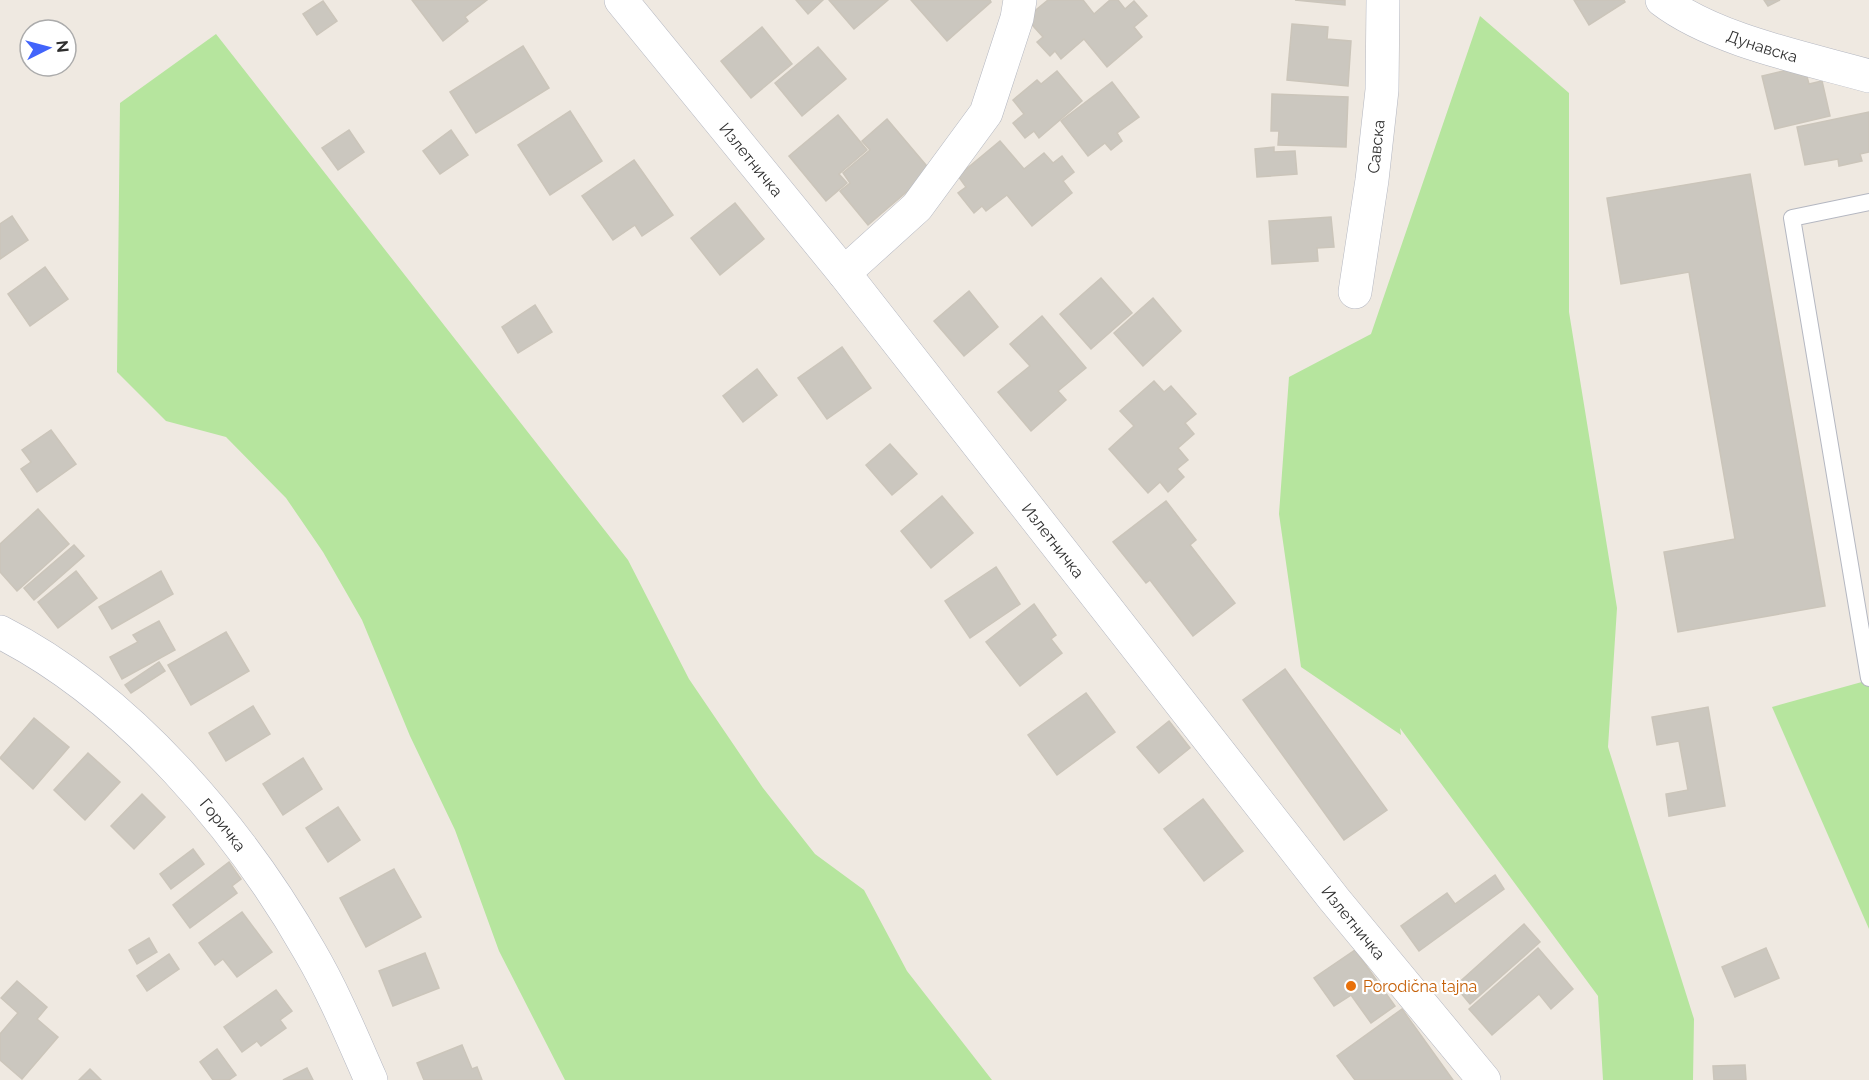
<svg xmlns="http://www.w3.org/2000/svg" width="1869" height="1080" font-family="Raleway,sans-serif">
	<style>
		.green { fill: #b6e59e }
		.building { fill: #cbc7bf; stroke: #cbc5ba; stroke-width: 1.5 }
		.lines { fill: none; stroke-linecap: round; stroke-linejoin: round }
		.service-casing { stroke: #b4b7c1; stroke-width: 18 }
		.minor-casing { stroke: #b4b7c1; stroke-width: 34 }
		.service { stroke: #fff; stroke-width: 16 }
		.minor { stroke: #fff; stroke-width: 33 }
		.food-dot { fill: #e8710a; stroke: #fff; stroke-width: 2 }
		.labels { text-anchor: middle; stroke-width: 4.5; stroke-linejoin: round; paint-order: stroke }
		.street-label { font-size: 16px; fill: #2e2e2e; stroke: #fff }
		.food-label { font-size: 16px; fill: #c56008; stroke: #fff; text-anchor: start }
	</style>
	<rect width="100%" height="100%" fill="#efe9e1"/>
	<g class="green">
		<path d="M1480,16L1569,93V312L1617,608L1608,747L1694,1019L1693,1080H1603L1598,996L1400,728L1401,735L1301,667L1279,514L1289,377L1371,334Z"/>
		<path d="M216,34L628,560L689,679L763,788L815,854L864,890L907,971L992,1080H565L499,951L455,830L410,736L362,620L323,552L286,498L226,437L166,421L117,372L120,103Z"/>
		<path d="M1869,680V929L1772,707Z"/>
	</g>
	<g class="building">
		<path d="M412,0H487L465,17L468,21L443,41Z"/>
		<path d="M796,0H823L808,14Z"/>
		<path d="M829,0H888L854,29Z"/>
		<path d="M911,0H990L991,2L947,41Z"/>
		<path d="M1048,0H1083L1094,14L1110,0H1118L1125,9L1134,1L1147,16L1134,27L1142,37L1107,67L1084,39L1061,59L1055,51L1050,56L1037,42L1043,37L1026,18Z"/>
		<path d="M1295,0H1345V5Z"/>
		<path d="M1574,0H1624L1625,2L1589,25Z"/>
		<path d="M1764,0H1780L1768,6Z"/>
		<path d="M323,1L337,21L317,35L303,14Z"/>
		<path d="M1292,24L1328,27L1327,39L1351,41L1348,86L1287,80Z"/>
		<path d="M762,27L792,64L751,98L721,61Z"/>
		<path d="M523,46L549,88L476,133L450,92Z"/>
		<path d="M818,47L846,79L802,116L775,83Z"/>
		<path d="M1804,66L1809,84L1822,81L1830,116L1775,129L1762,76Z"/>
		<path d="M1057,71L1082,101L1039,138L1034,131L1025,138L1013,123L1024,114L1013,100L1037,80L1041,84Z"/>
		<path d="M1112,82L1139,117L1117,133L1122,141L1111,150L1105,143L1088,156L1061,121Z"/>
		<path d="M1272,94L1348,97L1346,147L1278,145L1279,131H1271Z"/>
		<path d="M570,111L602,161L550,195L518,145Z"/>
		<path d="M1869,112V152L1860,154L1862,161L1839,166L1838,159L1805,165L1797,127Z"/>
		<path d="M838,115L867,150L839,174L847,183L826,201L789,156Z"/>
		<path d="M887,119L931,171L868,225L840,191L850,183L843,173L870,150L862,141Z"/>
		<path d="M349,130L364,152L338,170L322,148Z"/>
		<path d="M451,130L468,155L440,174L423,151Z"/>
		<path d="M1000,141L1024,169L1044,153L1053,163L1062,156L1074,172L1063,181L1072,193L1032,226L1007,195L986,211L982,206L974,213L958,193L966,187L958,176Z"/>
		<path d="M1274,147V152L1295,151L1297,174L1257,177L1255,149Z"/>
		<path d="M634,160L673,215L642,236L635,225L613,240L582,196Z"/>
		<path d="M1750,174L1825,606L1678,632L1664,552L1735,539L1689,272L1621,284L1607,198Z"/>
		<path d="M735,203L764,239L720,275L691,238Z"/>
		<path d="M12,216L28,240L0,259V224Z"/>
		<path d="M1331,217L1334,247L1317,248L1318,261L1272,264L1269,221Z"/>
		<path d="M45,267L68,299L30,326L8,294Z"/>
		<path d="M1101,278L1132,313L1091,349L1060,314Z"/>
		<path d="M969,291L998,327L964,356L934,321Z"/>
		<path d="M1153,298L1181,331L1143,366L1114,333Z"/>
		<path d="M535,305L552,332L518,353L502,327Z"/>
		<path d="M1042,316L1086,368L1058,391L1066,400L1031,431L998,392L1030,366L1010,344Z"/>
		<path d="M842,347L871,388L827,419L798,378Z"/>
		<path d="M757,369L777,395L743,422L723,396Z"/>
		<path d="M1154,381L1164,392L1171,386L1196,414L1185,423L1194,434L1178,448L1188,460L1177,469L1184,477L1168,492L1160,482L1148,493L1109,449L1134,426L1120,411Z"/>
		<path d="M51,430L76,464L37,492L21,469L31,462L22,450Z"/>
		<path d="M890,444L917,474L892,495L866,465Z"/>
		<path d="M942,496L973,533L931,568L901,531Z"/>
		<path d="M1166,501L1196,540L1190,545L1235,603L1193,636L1150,580L1146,583L1113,542Z"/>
		<path d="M38,509L69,544L17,591L0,572V544Z"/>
		<path d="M74,545L84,556L34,600L24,588Z"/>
		<path d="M996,567L1020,604L970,638L945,601Z"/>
		<path d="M76,571L97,598L58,628L38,602Z"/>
		<path d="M161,571L173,594L112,629L99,607Z"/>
		<path d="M1034,604L1056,635L1051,639L1062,653L1020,686L986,642Z"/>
		<path d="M159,621L175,650L122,679L110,657L138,642L133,635Z"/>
		<path d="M226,632L249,671L191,705L168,665Z"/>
		<path d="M159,662L165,671L131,693L125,685Z"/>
		<path d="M1285,669L1387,810L1344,840L1243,700Z"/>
		<path d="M1086,693L1115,732L1057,775L1028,735Z"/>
		<path d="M253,706L270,734L226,761L209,733Z"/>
		<path d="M1708,707L1725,806L1669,816L1666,794L1688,790L1679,741L1657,745L1652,717Z"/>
		<path d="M34,718L69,747L33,789L0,758Z"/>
		<path d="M1169,721L1190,748L1159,773L1137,747Z"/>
		<path d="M88,753L120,782L85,820L54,790Z"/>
		<path d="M303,758L322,789L283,815L263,784Z"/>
		<path d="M142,794L165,817L134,849L111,826Z"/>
		<path d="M1203,799L1243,851L1204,881L1164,829Z"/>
		<path d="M338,807L360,840L328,862L306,828Z"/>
		<path d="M193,849L204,864L171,889L160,874Z"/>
		<path d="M229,862L241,879L232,886L237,893L190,928L173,905Z"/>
		<path d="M394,869L421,917L366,947L340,898Z"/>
		<path d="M1495,875L1504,889L1419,951L1401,926L1447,893L1455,904Z"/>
		<path d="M242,912L272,952L237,977L223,959L215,965L199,943Z"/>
		<path d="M1524,924L1540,942L1470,1004L1455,986Z"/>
		<path d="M149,938L157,952L137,964L129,950Z"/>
		<path d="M1538,948L1573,989L1551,1009L1539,994L1492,1035L1469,1009Z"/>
		<path d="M1766,948L1779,978L1735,997L1722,967Z"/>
		<path d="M1355,950L1395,1006L1371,1023L1351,995L1334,1006L1314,978Z"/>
		<path d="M425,953L439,988L393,1006L379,971Z"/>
		<path d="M169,954L179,969L147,991L137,976Z"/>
		<path d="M17,981L47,1007L37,1019L58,1037L22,1079L0,1060V1034L18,1013L1,998Z"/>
		<path d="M276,990L292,1011L280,1020L286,1028L261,1046L257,1041L242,1052L224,1027Z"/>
		<path d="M1402,1009L1453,1080H1355L1337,1056Z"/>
		<path d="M462,1045L472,1069L477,1067L482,1080H424L417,1063Z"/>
		<path d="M217,1049L236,1075L229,1080H213L200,1062Z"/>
		<path d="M1745,1065L1746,1080H1714L1713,1066Z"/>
		<path d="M307,1068L313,1080H283Z"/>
		<path d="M90,1069L101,1080H79Z"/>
	</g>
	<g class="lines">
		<g class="service-casing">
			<path id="service" d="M1869,202L1792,218L1869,678"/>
		</g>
		<g class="minor-casing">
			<g id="minor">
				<path id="s1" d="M621,0L844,273L1334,899L1484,1080"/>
				<path id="s2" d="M1662,0C1714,40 1805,58 1869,76"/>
				<path d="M844,273L917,207L986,113L1017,18L1020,0"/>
				<path id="s3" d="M1355,292L1372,180L1382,90L1383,0"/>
				<path id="s4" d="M0,632C128,697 240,829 310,952C334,993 352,1037 371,1080"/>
			</g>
		</g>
		<use href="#service" class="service"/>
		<use href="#minor" class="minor"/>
	</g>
	<circle class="food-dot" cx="1351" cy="986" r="6"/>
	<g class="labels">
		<g class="street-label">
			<text dy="6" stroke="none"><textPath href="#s2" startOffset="111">Дунавска</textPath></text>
			<text dy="6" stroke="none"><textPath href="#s3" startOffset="147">Савска</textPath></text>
			<text dy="6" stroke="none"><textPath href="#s1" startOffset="206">Излетничка</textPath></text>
			<text dy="6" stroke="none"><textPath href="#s1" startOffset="692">Излетничка</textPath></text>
			<text dy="6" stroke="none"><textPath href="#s4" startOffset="297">Горичка</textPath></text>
			<text dy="6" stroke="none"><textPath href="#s1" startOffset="1178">Излетничка</textPath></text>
		</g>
		<g class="food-label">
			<text x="1363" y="992">Porodična tajna</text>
		</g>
	</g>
	<g transform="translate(48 48) rotate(84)"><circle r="28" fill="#ffffff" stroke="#ababab" stroke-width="1.5"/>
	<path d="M0-4.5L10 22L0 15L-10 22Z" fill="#4264fb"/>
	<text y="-9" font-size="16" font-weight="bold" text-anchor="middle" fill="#2e2e2e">N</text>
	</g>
</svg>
